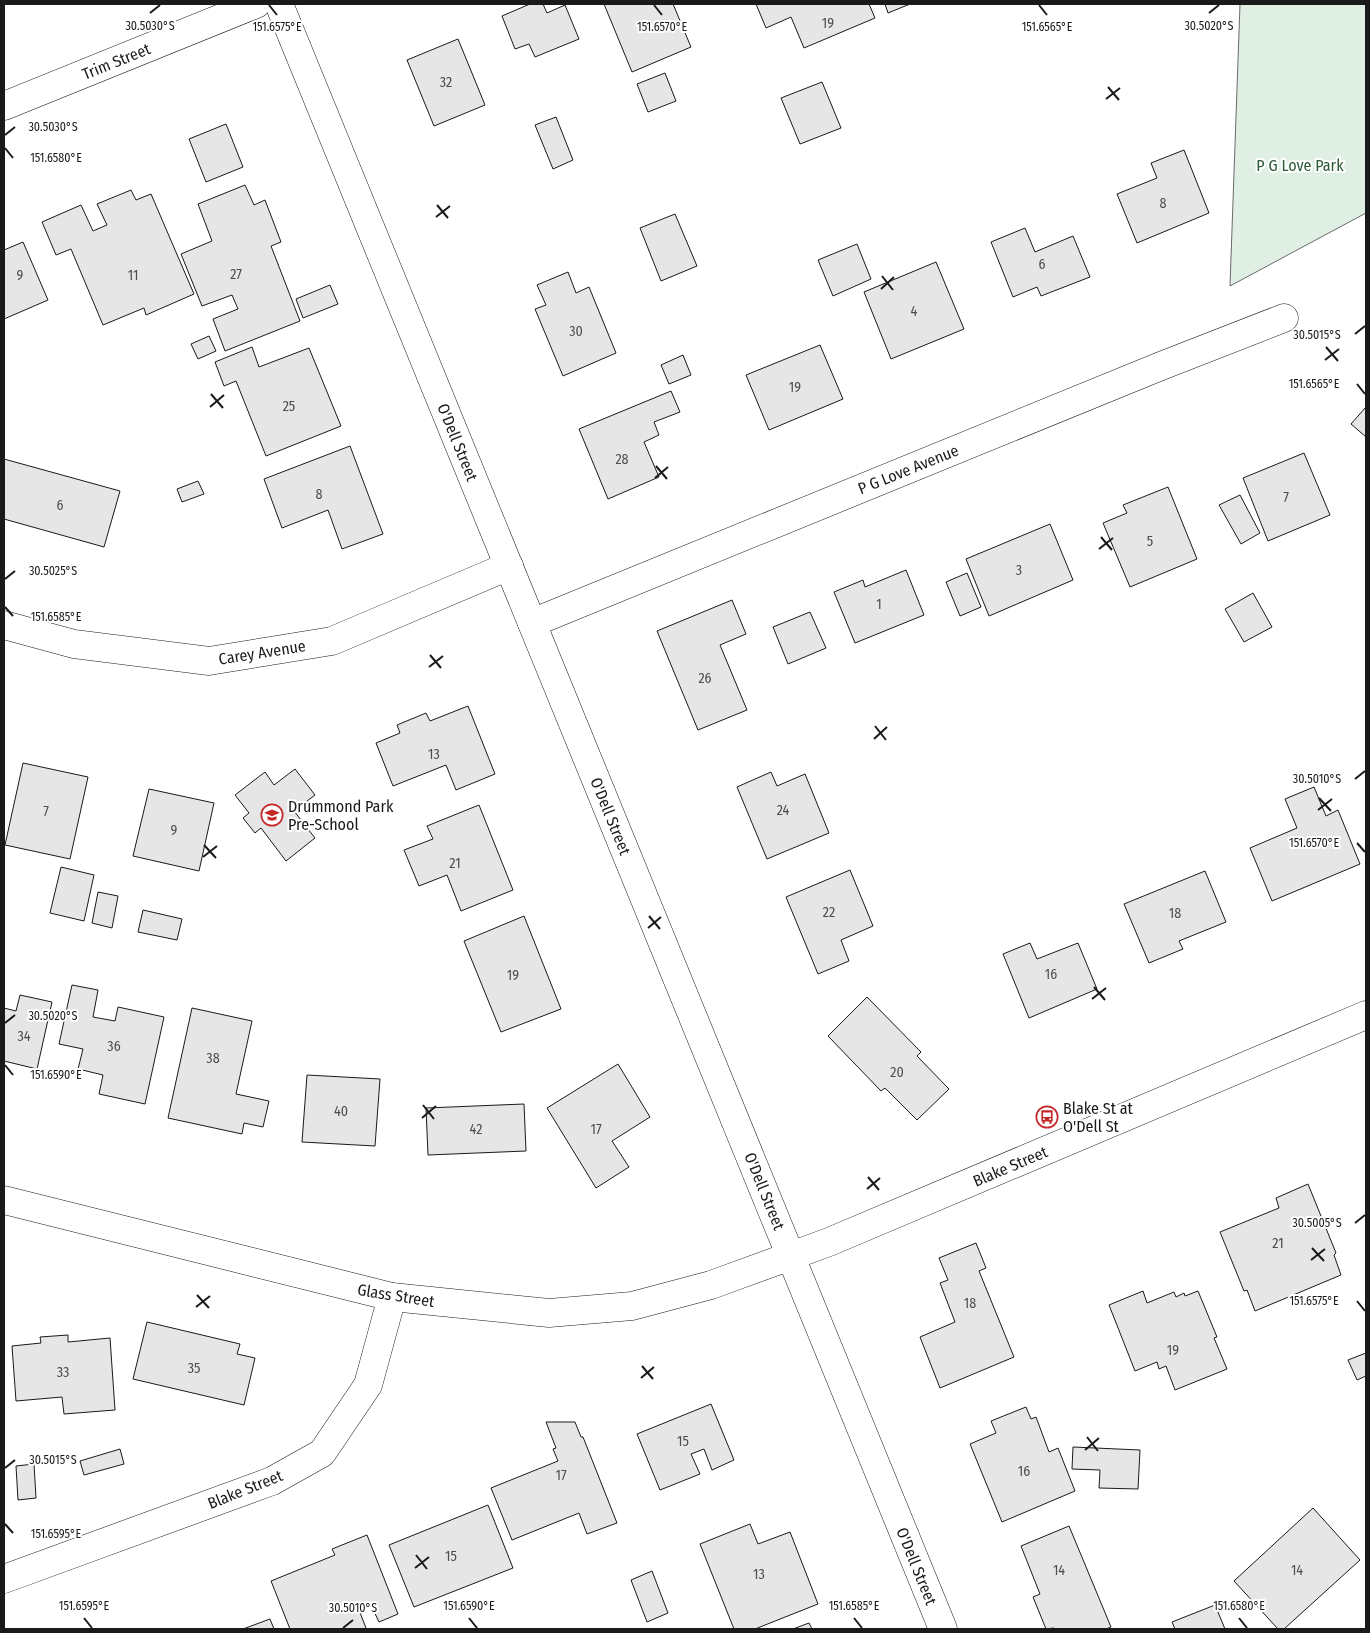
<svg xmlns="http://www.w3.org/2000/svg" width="1370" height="1633" font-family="'Fira Sans Condensed',sans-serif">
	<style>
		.green { fill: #e0efe3; stroke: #6a6a6a }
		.building { fill: #e6e6e6; stroke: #1a1a1a }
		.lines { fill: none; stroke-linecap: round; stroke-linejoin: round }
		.minor-casing { stroke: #1a1a1a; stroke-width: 29 }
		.minor { stroke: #fff; stroke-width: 28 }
		.ticks { fill: none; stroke: #1a1a1a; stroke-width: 2 }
		.labels { text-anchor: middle; stroke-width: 4; stroke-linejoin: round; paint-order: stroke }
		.number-label { font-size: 14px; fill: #4d4d4d }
		.street-label { font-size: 16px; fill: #1a1a1a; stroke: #fff }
		.park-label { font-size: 16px; fill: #2b5a34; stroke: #fff }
		.poi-label { font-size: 16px; fill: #1a1a1a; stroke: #fff; text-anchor: start }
		.ticks-label { font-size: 12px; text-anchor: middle; fill: #1a1a1a; stroke: #fff; stroke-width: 4; stroke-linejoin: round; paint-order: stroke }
	</style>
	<rect width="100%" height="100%" fill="#fff"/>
	<path class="green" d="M1240,4H1366V213L1230,286Z"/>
	<g class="building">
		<path d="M530,4H543L547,13L565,5L579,39L535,57L529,44L515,49L502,16Z"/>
		<path d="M604,4H673L691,47L632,72Z"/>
		<path d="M756,4H869L875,18L804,48L791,17L766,28Z"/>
		<path d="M885,4H910L888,13Z"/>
		<path d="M458,39L485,105L434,126L407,60Z"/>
		<path d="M665,73L676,101L648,112L637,84Z"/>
		<path d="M822,82L841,128L800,144L781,98Z"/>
		<path d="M556,117L573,160L553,169L535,125Z"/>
		<path d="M226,124L243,167L206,182L189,139Z"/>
		<path d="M1184,150L1209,213L1137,243L1117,194L1157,178L1151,163Z"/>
		<path d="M245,185L254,205L265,200L281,242L271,246L300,321L225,351L213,319L238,309L232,295L202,306L181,254L212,241L198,204Z"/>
		<path d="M131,190L136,200L151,194L194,294L146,315L144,308L103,325L71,249L56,255L42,222L81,205L93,231L107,225L97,204Z"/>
		<path d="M675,214L697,266L661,281L640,228Z"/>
		<path d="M1025,228L1035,252L1073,236L1090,277L1041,296L1037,287L1013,297L991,242Z"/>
		<path d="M23,242L48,300L4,319V250Z"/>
		<path d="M857,244L871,279L833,296L818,260Z"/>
		<path d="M936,262L964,329L891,359L864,292Z"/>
		<path d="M568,272L576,293L589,287L616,353L563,376L535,309L546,305L537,285Z"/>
		<path d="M330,285L338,304L303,318L296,299Z"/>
		<path d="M209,336L216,351L198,359L191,344Z"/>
		<path d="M820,345L843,399L769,430L746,375Z"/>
		<path d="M252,347L259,367L309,348L341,426L266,456L236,381L224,386L215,362Z"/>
		<path d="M683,355L691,375L669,384L661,365Z"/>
		<path d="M671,391L680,412L654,422L659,435L644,442L659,477L608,499L579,429Z"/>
		<path d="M1366,407V437L1351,424Z"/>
		<path d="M350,446L383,534L342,549L328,510L282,528L264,479Z"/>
		<path d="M1304,453L1330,515L1268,541L1243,478Z"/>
		<path d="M4,459L120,491L104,547L4,519Z"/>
		<path d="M198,481L204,494L182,502L177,489Z"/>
		<path d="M1168,487L1197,559L1130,587L1103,523L1127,513L1123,505Z"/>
		<path d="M1240,495L1260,533L1241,544L1219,505Z"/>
		<path d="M1050,524L1073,580L989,616L966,559Z"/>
		<path d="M906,570L924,615L855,643L834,592L863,580L865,587Z"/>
		<path d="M967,573L981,607L960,616L946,582Z"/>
		<path d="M1253,593L1272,627L1244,642L1225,609Z"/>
		<path d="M732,600L746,634L720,645L747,710L698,730L657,631Z"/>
		<path d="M810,612L826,648L788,664L773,627Z"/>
		<path d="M468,706L495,774L456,790L446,765L393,786L376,743L400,733L397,725L426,713L430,721Z"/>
		<path d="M23,763L88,777L70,859L5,845Z"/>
		<path d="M295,769L315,795L294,811L315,838L286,861L261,828L255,833L243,818L249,813L235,795L265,772L274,785Z"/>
		<path d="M771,772L777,786L805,774L829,833L767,859L737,787Z"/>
		<path d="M1314,787L1326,816L1338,810L1360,864L1272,901L1250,848L1297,828L1285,799Z"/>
		<path d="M149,789L214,803L199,871L133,856Z"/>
		<path d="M479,805L513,890L461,911L447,875L419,886L404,850L433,839L427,826Z"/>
		<path d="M61,867L94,875L84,921L50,913Z"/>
		<path d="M850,870L873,926L841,940L849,961L818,974L786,897Z"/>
		<path d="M1205,871L1226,922L1179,941L1183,949L1149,963L1124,904Z"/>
		<path d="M98,892L118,896L112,928L92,923Z"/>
		<path d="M143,910L182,919L177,940L138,932Z"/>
		<path d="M524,916L561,1009L501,1032L464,941Z"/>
		<path d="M1030,943L1037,959L1078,943L1097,989L1029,1018L1003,954Z"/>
		<path d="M72,985L98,990L93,1017L115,1021L118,1007L164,1017L145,1104L99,1094L103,1075L78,1069L83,1049L59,1044Z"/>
		<path d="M20,995L52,1002L37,1069L4,1061V1008L16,1011Z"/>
		<path d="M867,997L921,1052L917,1056L949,1089L917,1120L885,1088L881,1091L828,1036Z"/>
		<path d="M192,1008L252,1021L236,1094L269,1101L263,1127L244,1123L242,1134L168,1118Z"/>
		<path d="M618,1064L650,1117L612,1141L629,1167L596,1188L547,1108Z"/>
		<path d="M307,1075L380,1079L375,1146L302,1142Z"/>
		<path d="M524,1104L526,1151L428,1155L426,1108Z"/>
		<path d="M1308,1184L1336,1253L1334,1255L1341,1275L1255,1311L1247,1290L1244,1291L1220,1232L1279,1208L1276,1198Z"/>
		<path d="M976,1243L986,1268L979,1271L1014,1357L940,1388L920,1337L955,1322L940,1283L948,1280L939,1258Z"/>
		<path d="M1143,1291L1147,1303L1174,1292L1176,1297L1184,1293L1185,1296L1198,1291L1217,1337L1214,1338L1227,1369L1175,1390L1166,1366L1159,1369L1157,1362L1135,1371L1109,1305Z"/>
		<path d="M147,1322L240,1344L237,1354L255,1358L244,1405L133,1379Z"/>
		<path d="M68,1335V1342L110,1338L115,1410L64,1414L62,1397L16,1401L12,1346L41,1343L40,1337Z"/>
		<path d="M1366,1353V1376L1357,1380L1348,1360Z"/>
		<path d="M711,1404L734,1460L712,1470L704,1449L691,1454L700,1474L660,1490L637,1434Z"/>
		<path d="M1026,1407L1031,1419L1036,1417L1049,1452L1058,1448L1075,1491L1002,1522L970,1444L996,1433L991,1421Z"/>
		<path d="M546,1422H575L581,1437H583L617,1523L587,1534L579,1513L512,1540L491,1488L558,1461L553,1449L556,1448Z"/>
		<path d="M1073,1447L1140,1450L1138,1489L1099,1488L1100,1470L1072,1469Z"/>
		<path d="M120,1449L124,1464L84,1475L80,1461Z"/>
		<path d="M34,1464L36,1498L18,1500L16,1466Z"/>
		<path d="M488,1505L513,1568L414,1607L389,1545Z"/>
		<path d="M1313,1508L1360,1560L1284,1629H1278L1234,1581Z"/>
		<path d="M750,1524L758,1544L790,1532L818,1604L755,1629H734L700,1544Z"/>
		<path d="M1069,1526L1111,1627L1106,1629H1055L1054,1628L1046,1629L1033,1597L1040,1594L1021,1546Z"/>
		<path d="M367,1535L398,1614L379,1622L371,1605L359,1610L366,1628L364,1629H290L271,1581L335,1555L332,1549Z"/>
		<path d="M652,1571L668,1613L647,1622L631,1580Z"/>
		<path d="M1215,1605L1225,1629H1175L1172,1622Z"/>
		<path d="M270,1619L274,1629H243Z"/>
		<path d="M809,1623L812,1629H793Z"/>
	</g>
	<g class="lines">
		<g class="minor-casing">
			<g id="minor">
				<path d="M279,4L943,1629"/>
				<path d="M4,106L256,4"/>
				<path d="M532,623L1161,366L1284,318"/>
				<path d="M4,625L74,644L209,661L332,641L509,566"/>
				<path d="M4,1200L392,1297L549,1313L632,1306L711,1285L829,1242L1366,1015"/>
				<path d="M4,1579L272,1481L322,1453L368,1385L392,1297"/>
			</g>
		</g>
		<use href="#minor" class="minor"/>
	</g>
	<path class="ticks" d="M269,5L277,15M654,5L662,15M1039,5L1047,15M150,13L160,5M1209,13L1219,5M1108,87L1119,100M1106,99L1120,88M5,135L15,127M5,148L13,158M437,205L448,218M436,217L450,206M882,276L893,290M881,289L894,277M1355,334L1365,326M1326,347L1338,361M1325,360L1339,349M1357,384L1365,394M211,394L223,408M210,407L224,395M656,466L667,479M655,478L668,467M1101,537L1112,550M1099,549L1113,538M5,579L15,571M5,607L13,616M430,655L441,668M429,667L443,656M875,726L886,740M874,739L887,727M1355,779L1365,771M1319,798L1331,811M1318,810L1332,799M1357,843L1365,852M204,845L216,858M203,857L217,846M649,916L660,929M648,928L661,917M1094,987L1105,1000M1092,999L1106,988M5,1023L15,1015M5,1065L13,1075M423,1105L434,1119M422,1118L436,1106M868,1177L879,1190M867,1189L880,1178M1355,1223L1365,1215M1312,1248L1324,1261M1311,1260L1325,1249M197,1295L209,1308M1357,1301L1365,1311M196,1307L210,1296M642,1366L653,1379M641,1378L654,1367M1087,1437L1098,1451M1085,1450L1099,1438M5,1468L15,1460M5,1524L13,1533M416,1555L427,1569M415,1568L429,1557M84,1618L92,1628M469,1618L477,1628M854,1618L862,1628M1239,1618L1247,1628M343,1628L353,1620"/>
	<defs>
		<g id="school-ring" transform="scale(1.125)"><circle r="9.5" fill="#fff" stroke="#c62828" stroke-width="1.5"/><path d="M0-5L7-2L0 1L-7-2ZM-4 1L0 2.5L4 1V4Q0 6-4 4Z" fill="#c62828"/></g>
		<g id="bus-ring" transform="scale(1.125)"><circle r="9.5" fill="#fff" stroke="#c62828" stroke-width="1.5"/><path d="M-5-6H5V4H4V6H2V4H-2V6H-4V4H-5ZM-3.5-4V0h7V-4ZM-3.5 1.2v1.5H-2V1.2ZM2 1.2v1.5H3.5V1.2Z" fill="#c62828"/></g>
	</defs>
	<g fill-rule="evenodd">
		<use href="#school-ring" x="272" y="815"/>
		<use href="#bus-ring" x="1047" y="1117"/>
	</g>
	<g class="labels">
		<g class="number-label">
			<text x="828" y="28">19</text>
			<text x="446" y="87">32</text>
			<text x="1163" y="208">8</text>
			<text x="1042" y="269">6</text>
			<text x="236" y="279">27</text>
			<text x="20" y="280">9</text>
			<text x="133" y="280">11</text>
			<text x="914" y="316">4</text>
			<text x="576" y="336">30</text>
			<text x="795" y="392">19</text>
			<text x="289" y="411">25</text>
			<text x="622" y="464">28</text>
			<text x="319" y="499">8</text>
			<text x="1286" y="502">7</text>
			<text x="60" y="510">6</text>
			<text x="1150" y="546">5</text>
			<text x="1019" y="575">3</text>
			<text x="879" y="609">1</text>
			<text x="705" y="683">26</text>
			<text x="434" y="759">13</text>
			<text x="783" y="815">24</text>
			<text x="46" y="816">7</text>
			<text x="174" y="835">9</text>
			<text x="455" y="868">21</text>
			<text x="829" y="917">22</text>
			<text x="1175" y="918">18</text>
			<text x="1051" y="979">16</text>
			<text x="513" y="980">19</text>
			<text x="24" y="1041">34</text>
			<text x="114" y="1051">36</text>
			<text x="213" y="1063">38</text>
			<text x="897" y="1077">20</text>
			<text x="341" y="1116">40</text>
			<text x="476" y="1134">42</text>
			<text x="596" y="1134">17</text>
			<text x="1278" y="1248">21</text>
			<text x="970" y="1308">18</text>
			<text x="1173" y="1355">19</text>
			<text x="194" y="1373">35</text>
			<text x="63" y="1377">33</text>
			<text x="683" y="1446">15</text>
			<text x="1024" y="1476">16</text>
			<text x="561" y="1480">17</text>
			<text x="451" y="1561">15</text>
			<text x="1059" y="1575">14</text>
			<text x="1297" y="1575">14</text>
			<text x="759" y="1579">13</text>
		</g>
		<g class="street-label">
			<text transform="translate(116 61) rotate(-22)" y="6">Trim Street</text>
			<text transform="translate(458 442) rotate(68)" y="6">O'Dell Street</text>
			<text transform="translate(908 469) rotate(-22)" y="6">P G Love Avenue</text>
			<text transform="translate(262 652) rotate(-9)" y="6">Carey Avenue</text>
			<text transform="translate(611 816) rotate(68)" y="6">O'Dell Street</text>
			<text transform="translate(1010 1166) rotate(-23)" y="6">Blake Street</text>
			<text transform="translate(765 1191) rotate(68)" y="6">O'Dell Street</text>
			<text transform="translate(396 1295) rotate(9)" y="6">Glass Street</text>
			<text transform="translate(245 1489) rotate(-22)" y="6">Blake Street</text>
			<text transform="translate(917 1566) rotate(68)" y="6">O'Dell Street</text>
		</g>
		<g class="park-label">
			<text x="1300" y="171">P G Love Park</text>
		</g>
		<g class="poi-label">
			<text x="288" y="812">Drummond Park<tspan x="288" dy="18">Pre-School</tspan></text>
			<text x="1063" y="1114">Blake St at<tspan x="1063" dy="18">O'Dell St</tspan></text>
		</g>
	</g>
	<g class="ticks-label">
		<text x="150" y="30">30.5030°S</text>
		<text x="1209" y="30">30.5020°S</text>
		<text x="277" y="31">151.6575°E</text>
		<text x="662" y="31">151.6570°E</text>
		<text x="1047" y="31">151.6565°E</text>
		<text x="53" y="131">30.5030°S</text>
		<text x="56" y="162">151.6580°E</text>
		<text x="1317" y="339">30.5015°S</text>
		<text x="1314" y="388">151.6565°E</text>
		<text x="53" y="575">30.5025°S</text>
		<text x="56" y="621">151.6585°E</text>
		<text x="1317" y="783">30.5010°S</text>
		<text x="1314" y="847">151.6570°E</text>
		<text x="53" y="1020">30.5020°S</text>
		<text x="56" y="1079">151.6590°E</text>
		<text x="1317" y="1227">30.5005°S</text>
		<text x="1314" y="1305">151.6575°E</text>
		<text x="53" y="1464">30.5015°S</text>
		<text x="56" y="1538">151.6595°E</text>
		<text x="84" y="1610">151.6595°E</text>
		<text x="469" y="1610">151.6590°E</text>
		<text x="854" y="1610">151.6585°E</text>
		<text x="1239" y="1610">151.6580°E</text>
		<text x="353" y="1612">30.5010°S</text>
	</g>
	<rect width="1370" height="1633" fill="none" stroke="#1a1a1a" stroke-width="10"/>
</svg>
